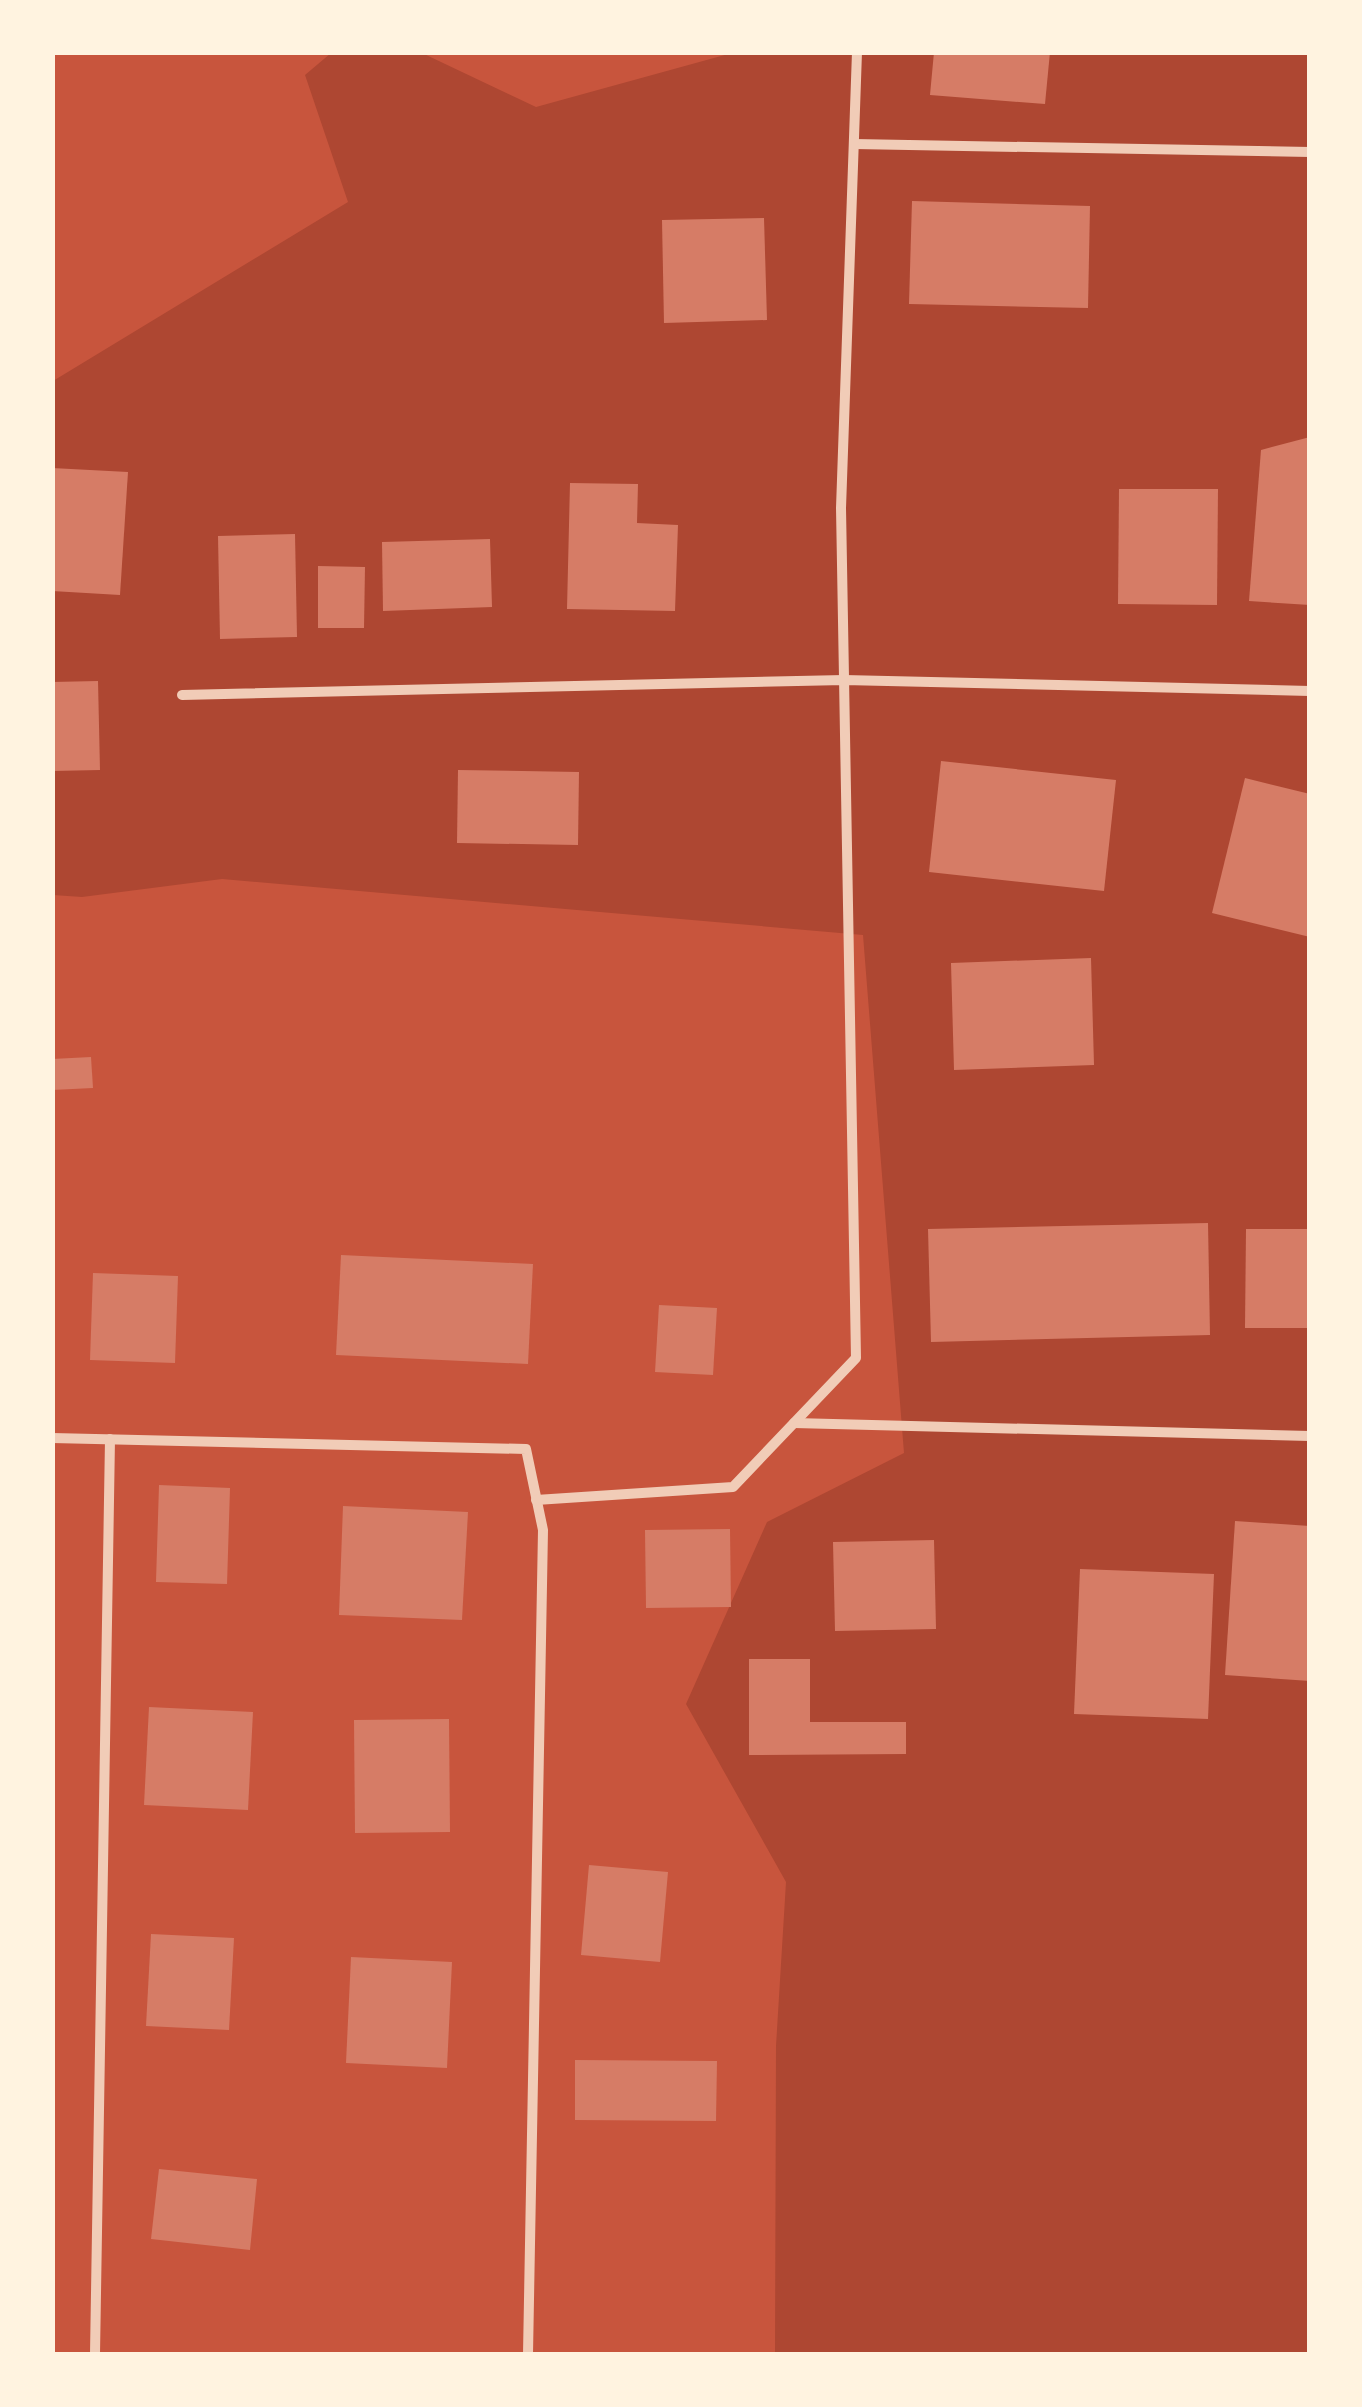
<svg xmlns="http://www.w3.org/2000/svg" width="1362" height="2407" font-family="'IBM Plex Sans',sans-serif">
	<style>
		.green { fill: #ae4732 }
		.building { fill: #d67c66 }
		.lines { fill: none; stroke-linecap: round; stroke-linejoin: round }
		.minor { stroke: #f1ccb7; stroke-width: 10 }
	</style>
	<rect width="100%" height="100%" fill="#c8553d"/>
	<path class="green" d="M331,53H422L536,107L732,53H1309V2354H775L776,2046L786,1882L686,1704L767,1522L904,1453L863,935L222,879L82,897L53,895V381L348,202L305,75Z"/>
	<g class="building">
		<path d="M934,52H1050L1045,104L930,95Z"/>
		<path d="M912,201L1090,206L1088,308L909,304Z"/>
		<path d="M764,218L767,320L664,323L662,220Z"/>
		<path d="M1310,437V605L1249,601L1261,450Z"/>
		<path d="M52,468L128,472L120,595L52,591Z"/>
		<path d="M570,483L638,484L637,523L678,525L675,611L567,609Z"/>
		<path d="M1119,489H1218L1217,605L1118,604Z"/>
		<path d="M295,534L297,637L220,639L218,536Z"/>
		<path d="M490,539L492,607L383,611L382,542Z"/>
		<path d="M318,566L365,567L364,628H318Z"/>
		<path d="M98,681L100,770L52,771V682Z"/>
		<path d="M941,761L1116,780L1104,891L929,872Z"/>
		<path d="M458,770L579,772L578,845L457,843Z"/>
		<path d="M1245,778L1310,794V937L1212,913Z"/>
		<path d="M1091,958L1094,1065L954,1070L951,963Z"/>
		<path d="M91,1057L93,1088L52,1090V1059Z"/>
		<path d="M1208,1223L1210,1335L931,1342L928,1229Z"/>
		<path d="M1246,1229H1310V1328H1245Z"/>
		<path d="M341,1255L533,1264L528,1364L336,1355Z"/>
		<path d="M93,1273L178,1276L175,1363L90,1360Z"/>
		<path d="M659,1305L717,1308L713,1375L655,1372Z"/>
		<path d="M159,1485L230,1488L227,1584L156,1582Z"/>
		<path d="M343,1506L468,1512L462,1620L339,1615Z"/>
		<path d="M1235,1521L1310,1526V1681L1225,1675Z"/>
		<path d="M730,1529L731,1607L646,1608L645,1530Z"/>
		<path d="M934,1540L936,1629L835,1631L833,1542Z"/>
		<path d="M1080,1569L1214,1574L1208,1719L1074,1714Z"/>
		<path d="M749,1659H810V1722H906V1754L749,1755Z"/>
		<path d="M149,1707L253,1712L248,1810L144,1805Z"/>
		<path d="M449,1719L450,1832L355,1833L354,1720Z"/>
		<path d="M589,1865L668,1872L660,1962L581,1955Z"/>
		<path d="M151,1934L234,1938L229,2030L146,2026Z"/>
		<path d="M351,1957L452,1962L447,2068L346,2063Z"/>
		<path d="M575,2060L717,2061L716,2121L575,2120Z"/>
		<path d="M159,2169L257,2179L250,2250L151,2239Z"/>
	</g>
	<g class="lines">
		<g class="minor">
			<path d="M854,144L1310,152"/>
			<path d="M182,695L844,680L1310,691"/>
			<path d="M794,1423L1310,1436"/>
			<path d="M52,1438L526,1449L543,1530L528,2354"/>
			<path d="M536,1500L733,1487L856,1358L841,508L857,52"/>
			<path d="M95,2354L110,1439"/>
		</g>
	</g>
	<rect width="1362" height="2407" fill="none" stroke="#fff3e0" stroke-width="110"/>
</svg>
